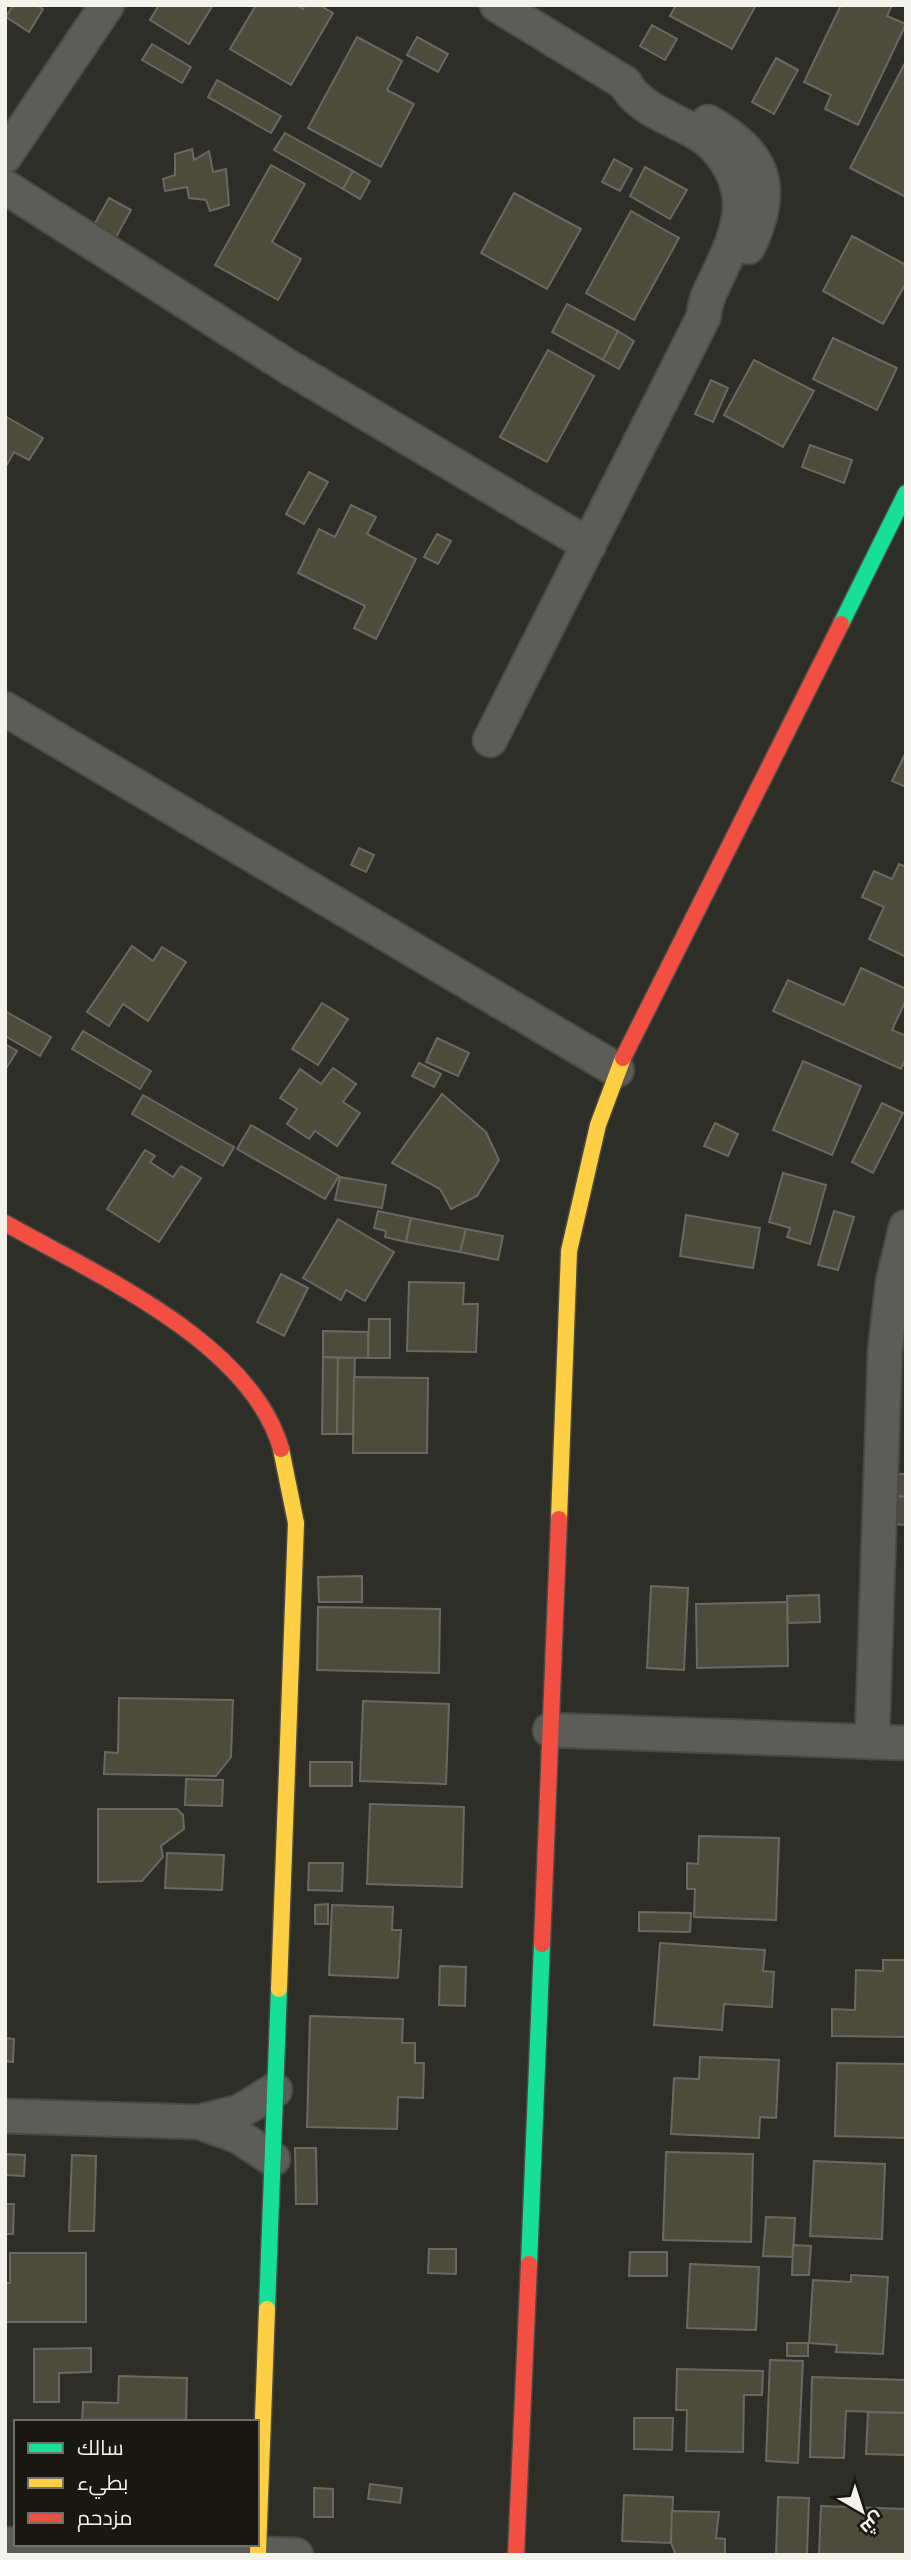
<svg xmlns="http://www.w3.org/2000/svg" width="911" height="2560" font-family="'Crimson Pro',Cairo,serif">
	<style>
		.building { fill: #4d4c3c; stroke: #696863; stroke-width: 2 }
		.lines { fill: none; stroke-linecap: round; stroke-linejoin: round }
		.street-casing { stroke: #4a4a45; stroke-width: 37 }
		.fast-casing { stroke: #4a4a45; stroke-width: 19 }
		.slow-casing { stroke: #4a4a45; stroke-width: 19 }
		.jam-casing { stroke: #4a4a45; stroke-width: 19 }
		.street { stroke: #5c5c58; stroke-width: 33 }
		.fast { stroke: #16e098; stroke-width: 16 }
		.slow { stroke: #ffcf43; stroke-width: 16 }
		.jam { stroke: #f24e42; stroke-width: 16 }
	</style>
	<rect width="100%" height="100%" fill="#2e2e28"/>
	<g class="building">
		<path d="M13,5H37L43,9L29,32L6,17Z"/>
		<path d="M159,5H213L189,44L150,20Z"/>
		<path d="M256,5H296L303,9L305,5H319L333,13L291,85L230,49Z"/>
		<path d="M676,5H756L732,49L670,16Z"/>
		<path d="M841,5H892L887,16L906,24L858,125L825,109L831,95L804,82Z"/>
		<path d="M652,25L677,39L665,60L640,46Z"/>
		<path d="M357,37L402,61L387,90L414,104L381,167L308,128Z"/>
		<path d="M417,37L448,54L438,72L407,55Z"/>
		<path d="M152,44L191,67L182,83L142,60Z"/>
		<path d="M776,58L798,70L774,114L752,102Z"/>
		<path d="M906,61V197L850,168Z"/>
		<path d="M217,80L281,116L271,133L208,97Z"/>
		<path d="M285,133L353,171L343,189L274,150Z"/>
		<path d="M192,149L194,160L209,151L213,172L226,169L229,205L210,211L206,200L189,198L187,187L165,191L163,179L175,175V154Z"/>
		<path d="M614,159L632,169L620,191L602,182Z"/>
		<path d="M271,165L305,184L272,242L301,259L278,300L215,265Z"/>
		<path d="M645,167L687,190L670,219L630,196Z"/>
		<path d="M353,171L370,181L360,199L343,189Z"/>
		<path d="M514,193L581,229L547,289L481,253Z"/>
		<path d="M109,198L131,210L116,237L94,225Z"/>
		<path d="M631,211L679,238L634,320L586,293Z"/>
		<path d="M852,236L906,265V283L883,324L823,291Z"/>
		<path d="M567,304L618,331L603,360L552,332Z"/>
		<path d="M618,331L634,341L619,369L603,360Z"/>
		<path d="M833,338L897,368L877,410L813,379Z"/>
		<path d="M548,350L594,376L547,462L500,437Z"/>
		<path d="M754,360L814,391L783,447L724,415Z"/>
		<path d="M711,380L728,388L713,422L695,414Z"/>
		<path d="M5,416L43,438L29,460L14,452L5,468Z"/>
		<path d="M810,445L852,460L844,483L802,467Z"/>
		<path d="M309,472L328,482L304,524L286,514Z"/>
		<path d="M351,505L376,517L367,534L416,559L376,639L354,628L365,606L298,573L319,529L335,537Z"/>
		<path d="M437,534L451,541L438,564L424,557Z"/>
		<path d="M906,752V787L892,781Z"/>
		<path d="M359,848L374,855L366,872L351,865Z"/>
		<path d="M899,864L906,867V957L869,939L884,907L862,897L874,871L892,879Z"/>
		<path d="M132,946L153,961L162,947L186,962L148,1021L123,1004L109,1026L87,1012Z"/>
		<path d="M861,968L906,989V1000L892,1030L906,1036V1058L901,1069L773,1011L788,980L844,1005Z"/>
		<path d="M322,1003L348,1019L318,1065L292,1049Z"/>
		<path d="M5,1011L51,1037L40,1056L5,1036Z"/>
		<path d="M83,1031L151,1071L140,1089L72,1049Z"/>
		<path d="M437,1038L469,1053L458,1076L426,1062Z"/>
		<path d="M5,1044L17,1051L5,1070Z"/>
		<path d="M803,1061L861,1086L832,1155L773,1130Z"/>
		<path d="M419,1063L441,1074L434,1087L412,1076Z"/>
		<path d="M333,1068L356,1084L343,1102L360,1113L337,1146L315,1131L309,1139L287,1124L297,1109L280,1098L300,1069L321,1084Z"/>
		<path d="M442,1094L486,1132L499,1160L477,1196L451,1209L440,1189L392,1163Z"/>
		<path d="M143,1095L234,1147L223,1166L132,1114Z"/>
		<path d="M882,1103L903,1113L873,1173L852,1162Z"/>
		<path d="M715,1123L738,1134L728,1156L704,1146Z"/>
		<path d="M251,1125L339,1176L325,1199L237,1149Z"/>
		<path d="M145,1150L155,1156L150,1162L173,1177L181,1166L201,1178L159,1242L107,1209Z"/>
		<path d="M783,1173L826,1185L810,1244L787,1237L790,1228L769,1222Z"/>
		<path d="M340,1177L386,1185L382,1208L335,1200Z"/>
		<path d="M378,1211L411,1218L406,1242L385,1237L386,1231L374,1228Z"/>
		<path d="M834,1211L854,1217L838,1270L818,1265Z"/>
		<path d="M686,1215L760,1228L753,1268L680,1256Z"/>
		<path d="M411,1218L466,1229L460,1252L406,1242Z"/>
		<path d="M338,1219L394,1252L365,1301L346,1290L341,1300L303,1278Z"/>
		<path d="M466,1229L503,1236L498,1260L460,1252Z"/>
		<path d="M281,1274L308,1288L284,1336L257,1322Z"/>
		<path d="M409,1282L464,1283L463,1304H478L476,1352L407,1351Z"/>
		<path d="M369,1319H390V1358H368Z"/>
		<path d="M323,1331L368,1332V1358L323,1357Z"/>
		<path d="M323,1357L338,1358L337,1434H322Z"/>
		<path d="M338,1358H355L353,1434H337Z"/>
		<path d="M354,1377L428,1378L427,1453H353Z"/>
		<path d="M896,1474H906V1497L895,1496Z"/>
		<path d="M895,1496L906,1497V1525L893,1524Z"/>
		<path d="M362,1576V1602H319L318,1577Z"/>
		<path d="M651,1586L688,1588L684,1670L647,1668Z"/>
		<path d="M819,1595L820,1622L788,1623L787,1596Z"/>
		<path d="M787,1602L788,1666L697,1668L696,1604Z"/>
		<path d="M318,1607L440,1609L439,1673L317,1670Z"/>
		<path d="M119,1698L233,1700L231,1757L216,1776L104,1774L105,1752L118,1753Z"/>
		<path d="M363,1701L449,1704L446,1784L360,1781Z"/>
		<rect x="310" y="1762" width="42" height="24"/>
		<path d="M186,1779L223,1780L222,1806L185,1805Z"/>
		<path d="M370,1804L464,1807L462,1887L367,1884Z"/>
		<path d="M98,1809H177L183,1815L184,1829L161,1846L163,1857L142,1881L98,1882Z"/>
		<path d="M699,1836L779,1838L776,1920L694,1917L695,1889H687V1863L698,1864Z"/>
		<path d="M167,1853L224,1855L222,1890L165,1888Z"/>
		<path d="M309,1863H343L342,1891L308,1890Z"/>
		<path d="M328,1904V1924H315V1905Z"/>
		<path d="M332,1905L393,1907L392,1930H401L398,1978L329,1975Z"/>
		<path d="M639,1912L691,1913L690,1932L639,1931Z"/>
		<path d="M660,1943L765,1950L763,1971L774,1972L772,2007L724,2004L722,2030L654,2025Z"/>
		<path d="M883,1960H906V2037L832,2036V2009L855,2010L856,1970L883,1971Z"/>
		<path d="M440,1966L466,1967L465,2006L439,2005Z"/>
		<path d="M310,2016L403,2019L402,2043H415V2063H424L423,2098L398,2097L397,2129L307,2127Z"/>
		<path d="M5,2038L14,2039L13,2062L5,2061Z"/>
		<path d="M700,2057L779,2060L776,2118L760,2117L759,2138L671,2134L674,2078L699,2079Z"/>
		<path d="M837,2063L906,2064V2138L835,2136Z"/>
		<path d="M295,2148H316L317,2204H296Z"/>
		<path d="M666,2152L753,2154L751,2242L663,2240Z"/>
		<path d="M5,2154L25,2155L24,2176L5,2175Z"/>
		<path d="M72,2155L96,2156L94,2231H69Z"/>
		<path d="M814,2161L885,2164L882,2239L810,2236Z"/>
		<path d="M5,2204H14L13,2234H5Z"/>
		<path d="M766,2217L795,2218L793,2257L763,2256Z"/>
		<path d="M793,2245L811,2246L809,2275H792Z"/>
		<path d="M429,2249H456V2274L428,2273Z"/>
		<path d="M630,2252H667V2276H629Z"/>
		<path d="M10,2253H86V2322H5V2283H10Z"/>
		<path d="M690,2264L759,2267L756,2330L687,2328Z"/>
		<path d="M851,2275L888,2277L883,2354L836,2352L837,2345L809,2343L813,2280L851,2282Z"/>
		<rect x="787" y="2343" width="21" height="13"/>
		<path d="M91,2348V2372L59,2373V2402H34V2349Z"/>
		<path d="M770,2360L803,2361L798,2463L766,2461Z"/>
		<path d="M677,2369L763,2371L762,2395H744L743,2452L686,2451L687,2410H676Z"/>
		<path d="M119,2376L187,2378L186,2422H82L83,2402L118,2403Z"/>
		<path d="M812,2377L906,2380V2413L846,2411L844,2458L810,2457Z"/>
		<path d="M868,2412L906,2413V2455L866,2454Z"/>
		<path d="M634,2418H673L672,2450L634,2449Z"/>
		<path d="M370,2484L402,2488L400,2503L368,2499Z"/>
		<path d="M314,2488L333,2489V2517H314Z"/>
		<path d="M624,2495L673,2497L671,2543L622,2541Z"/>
		<path d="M778,2497L809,2498L807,2555H776Z"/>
		<path d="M821,2506L906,2509V2555H819Z"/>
		<path d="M672,2511L719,2512L716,2538L725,2539V2555H676L671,2543Z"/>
	</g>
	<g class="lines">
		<g class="street-casing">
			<g id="street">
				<path d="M708,122C765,154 777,188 748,247"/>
				<path d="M5,156L107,5"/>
				<path d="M5,187L287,366L589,545"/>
				<path d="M5,709L617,1070"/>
				<path d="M490,740L704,316C704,301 712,288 718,275C740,229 754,192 717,149C693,122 642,116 625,83L497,5"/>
				<path d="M550,1730L906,1743"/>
				<path d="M872,1742L885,1350L893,1281L906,1227"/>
				<path d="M5,2116L199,2122L239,2112L275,2090"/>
				<path d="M199,2122L238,2136L273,2159"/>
				<path d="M5,2544L296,2555"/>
			</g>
		</g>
		<g class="fast-casing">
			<g id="fast">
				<path d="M841,624L906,493"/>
				<path d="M529,2264L542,1944"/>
				<path d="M267,2309L279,1989"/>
			</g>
		</g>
		<g class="slow-casing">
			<g id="slow">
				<path d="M559,1519L569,1251L598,1125L623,1058"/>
				<path d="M279,1989L296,1523L281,1449"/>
				<path d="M258,2553L267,2309"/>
			</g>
		</g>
		<g class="jam-casing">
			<g id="jam">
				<path d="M623,1058L841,624"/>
				<path d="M5,1223C95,1274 251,1342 281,1449"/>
				<path d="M542,1944L559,1519"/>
				<path d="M516,2555L529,2264"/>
			</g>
		</g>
		<use href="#street" class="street"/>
		<use href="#fast" class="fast"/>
		<use href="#slow" class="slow"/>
		<use href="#jam" class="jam"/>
	</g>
	<rect width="911" height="2560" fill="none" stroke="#f3f2eb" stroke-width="14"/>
	<rect x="14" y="2420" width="245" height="126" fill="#181712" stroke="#706f69" stroke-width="2"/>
	<rect x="28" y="2443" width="35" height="10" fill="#16e098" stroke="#706f69" stroke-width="2"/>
	<text x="77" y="2455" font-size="21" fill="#f3f2eb">سالك</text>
	<rect x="28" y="2478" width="35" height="10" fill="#ffcf43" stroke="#706f69" stroke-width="2"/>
	<text x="77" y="2490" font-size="21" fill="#f3f2eb">بطيء</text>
	<rect x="28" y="2513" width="35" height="10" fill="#f24e42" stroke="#706f69" stroke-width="2"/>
	<text x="77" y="2525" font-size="21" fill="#f3f2eb">مزدحم</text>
	<g transform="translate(862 2511) rotate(141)" stroke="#181712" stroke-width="5" paint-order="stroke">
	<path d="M0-5L12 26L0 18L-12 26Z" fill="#f3f2eb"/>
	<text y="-10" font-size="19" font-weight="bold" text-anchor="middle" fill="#f3f2eb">ش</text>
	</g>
</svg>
